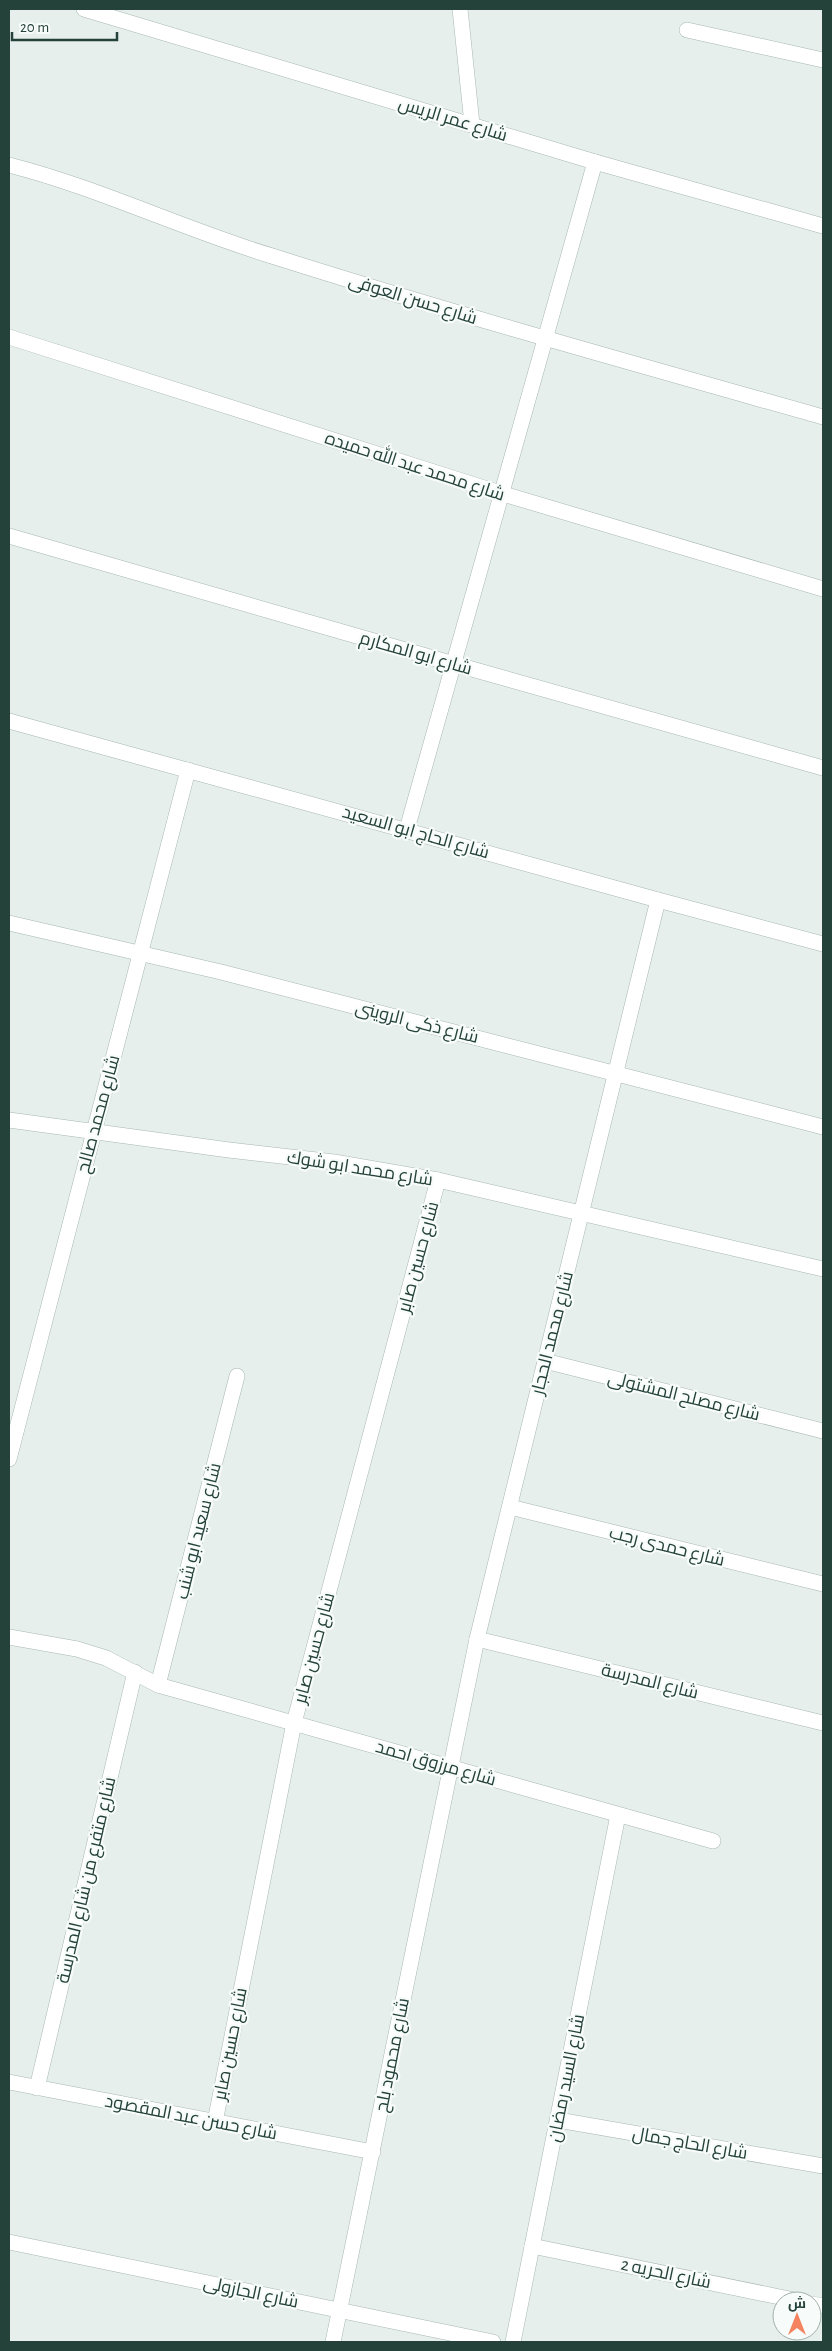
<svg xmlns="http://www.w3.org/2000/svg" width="832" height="2351" font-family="'Alegreya Sans',Cairo,sans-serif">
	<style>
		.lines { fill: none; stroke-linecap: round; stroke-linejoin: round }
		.minor-casing { stroke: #a8b8b2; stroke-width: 16 }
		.minor { stroke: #fff; stroke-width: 15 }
		.labels { text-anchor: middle; stroke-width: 4.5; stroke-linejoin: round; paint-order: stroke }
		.street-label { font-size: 18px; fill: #24423a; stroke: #f7fbf9 }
	</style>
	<rect width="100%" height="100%" fill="#e6efeb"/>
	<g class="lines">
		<g class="minor-casing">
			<g id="minor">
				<path d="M84,9L595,162L823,226"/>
				<path d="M460,9L472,124"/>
				<path d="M687,30L823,60"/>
				<path d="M9,165C99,188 183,229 272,256C455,314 639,365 823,417"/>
				<path d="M9,337L500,493L823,589"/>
				<path d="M9,536L454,664L823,768"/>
				<path d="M9,721L658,900L823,944"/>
				<path d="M407,829L595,162"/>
				<path d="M9,923L221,972L823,1127"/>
				<path d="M9,1120L229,1150L334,1162L438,1180L823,1269"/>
				<path d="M545,1361L823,1431"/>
				<path d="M9,1459L188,770"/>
				<path d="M510,1507L823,1584"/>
				<path d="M9,1637L77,1649L106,1658L158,1685L713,1841"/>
				<path d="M477,1639L823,1723"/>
				<path d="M158,1685L237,1376"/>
				<path d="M9,2082L373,2152"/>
				<path d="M37,2088L135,1672"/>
				<path d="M558,2120L823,2166"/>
				<path d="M215,2122L294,1723L438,1180"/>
				<path d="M9,2242L493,2342"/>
				<path d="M532,2246L799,2301"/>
				<path d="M812,2304L823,2306"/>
				<path d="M333,2342L477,1639L658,900"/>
				<path d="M513,2342L618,1815"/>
			</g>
		</g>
		<use href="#minor" class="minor"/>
	</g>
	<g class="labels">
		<g class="street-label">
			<text transform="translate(453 119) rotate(17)" y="6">شارع عمر الريس</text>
			<text transform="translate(413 299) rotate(17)" y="6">شارع حسن العوفى</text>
			<text transform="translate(415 466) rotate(18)" y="6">شارع محمد عبد الله حميده</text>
			<text transform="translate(416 653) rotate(16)" y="6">شارع ابو المكارم</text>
			<text transform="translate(416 832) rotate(16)" y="6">شارع الحاج ابو السعيد</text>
			<text transform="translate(417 1022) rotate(14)" y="6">شارع ذكى الروينى</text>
			<text transform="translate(98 1114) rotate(-75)" y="6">شارع محمد صالح</text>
			<text transform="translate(360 1168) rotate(9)" y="6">شارع محمد ابو شوك</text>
			<text transform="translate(418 1257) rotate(-75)" y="6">شارع حسين صابر</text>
			<text transform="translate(552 1333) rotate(-76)" y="6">شارع محمد الحجار</text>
			<text transform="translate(684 1396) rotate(14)" y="6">شارع مصلح المشتولى</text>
			<text transform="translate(198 1531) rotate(-76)" y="6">شارع سعيد ابو شنب</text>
			<text transform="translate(667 1546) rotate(14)" y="6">شارع حمدى رجب</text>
			<text transform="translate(314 1648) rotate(-75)" y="6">شارع حسين صابر</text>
			<text transform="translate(650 1681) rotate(14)" y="6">شارع المدرسة</text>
			<text transform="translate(436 1763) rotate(16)" y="6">شارع مرزوق احمد</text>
			<text transform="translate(86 1880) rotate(-77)" y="6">شارع متفرع من شارع المدرسة</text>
			<text transform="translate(230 2044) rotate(-79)" y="6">شارع حسين صابر</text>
			<text transform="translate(392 2055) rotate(-79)" y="6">شارع محمود بلح</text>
			<text transform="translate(566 2078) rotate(-79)" y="6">شارع السيد رمضان</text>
			<text transform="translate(191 2117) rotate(11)" y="6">شارع حسن عبد المقصود</text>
			<text transform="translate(690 2143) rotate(10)" y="6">شارع الحاج جمال</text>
			<text transform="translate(666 2273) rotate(12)" y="6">شارع الحريه 2</text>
			<text transform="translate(251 2292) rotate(12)" y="6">شارع الجازولى</text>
		</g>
	</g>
	<rect width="832" height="2351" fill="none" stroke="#24423a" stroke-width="20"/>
	<g transform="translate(797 2316)"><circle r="24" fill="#f7fbf9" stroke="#a3b1ad"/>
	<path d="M0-4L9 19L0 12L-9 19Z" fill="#f4845f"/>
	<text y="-8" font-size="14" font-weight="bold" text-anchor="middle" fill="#24423a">ش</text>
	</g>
	<path d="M12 32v8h105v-8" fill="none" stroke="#24423a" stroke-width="2.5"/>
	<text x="20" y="32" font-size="15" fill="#24423a" stroke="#f7fbf9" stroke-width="4" paint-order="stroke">20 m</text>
</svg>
